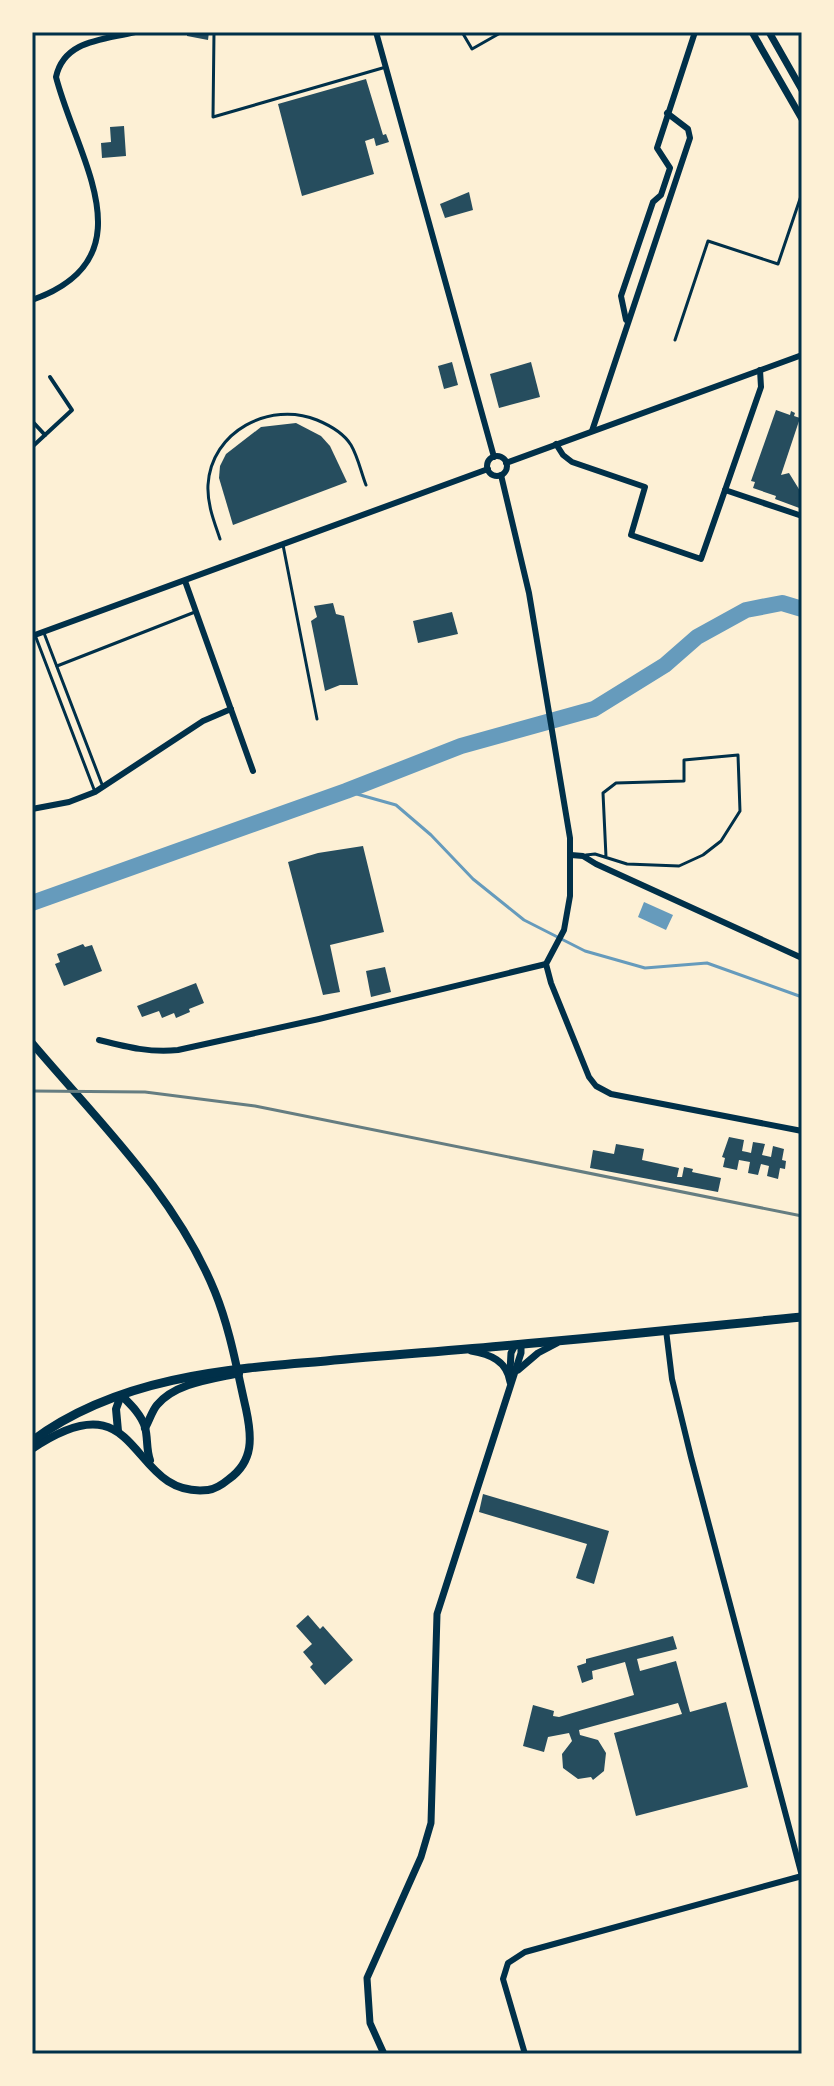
<svg xmlns="http://www.w3.org/2000/svg" width="834" height="2086" font-family="Arial,sans-serif">
	<style>
		.water { fill: #669bbc }
		.lines { fill: none; stroke-linecap: round; stroke-linejoin: round }
		.stream { stroke: #669bbc; stroke-width: 3 }
		.river { stroke: #669bbc; stroke-width: 16 }
		.building { fill: #264d5e }
		.service { stroke: #003049; stroke-width: 3 }
		.pedestrian { stroke: #003049; stroke-width: 4 }
		.minor { stroke: #003049; stroke-width: 6 }
		.tertiary { stroke: #003049; stroke-width: 7 }
		.secondary { stroke: #003049; stroke-width: 8 }
		.primary { stroke: #003049; stroke-width: 9 }
		.rail { stroke: #657d81; stroke-width: 3 }
		.neatline { fill: none; stroke: #003049; stroke-width: 3 }
	</style>
	<rect width="100%" height="100%" fill="#fdf0d5"/>
	<path class="water" d="M644,902L673,915L666,930L638,917Z"/>
	<g class="lines">
		<path class="stream" d="M346,791L396,805L431,835L473,879L524,920L585,951L645,968L707,963L802,997"/>
		<path class="river" d="M32,903L346,791L461,746L594,709L665,665L697,637L746,610L782,603L802,609"/>
	</g>
	<g class="building">
		<path d="M187,32H209L208,40L187,36Z"/>
		<path d="M366,79L383,135L386,134L389,142L376,146L374,138L365,141L374,174L302,196L278,104Z"/>
		<path d="M124,126L126,156L102,158L101,143L111,142L110,127Z"/>
		<path d="M469,192L473,210L445,218L440,204Z"/>
		<path d="M452,362L458,385L444,389L438,366Z"/>
		<path d="M531,362L540,397L499,408L490,374Z"/>
		<path d="M776,410L790,415L791,411L795,413L794,416L800,418L781,475L789,473L802,494V509L775,499L776,496L753,488L755,482L751,481Z"/>
		<path d="M296,423L321,436L330,446L347,482L233,525L219,478L220,466L226,454L261,427Z"/>
		<path d="M333,603L336,614L344,616L358,685H340L325,691L311,621L317,617L314,606Z"/>
		<path d="M452,612L458,634L418,643L413,621Z"/>
		<path d="M363,846L384,932L330,945L340,992L323,995L288,862L318,853Z"/>
		<path d="M83,944L85,947L92,945L102,971L64,986L55,964L60,962L57,954Z"/>
		<path d="M385,967L391,992L371,997L366,971Z"/>
		<path d="M196,983L204,1003L189,1009L190,1012L176,1018L174,1013L162,1018L159,1011L142,1017L137,1006Z"/>
		<path d="M729,1137L744,1140L742,1151L747,1152L751,1153L753,1142L765,1144L762,1155L771,1157L773,1146L784,1149L782,1160L786,1161L785,1169L780,1168L778,1179L767,1176L769,1166L761,1164L758,1175L748,1173L750,1162L739,1160L737,1170L723,1167L725,1158L722,1157Z"/>
		<path d="M616,1144L644,1149L642,1160L679,1168L677,1177H682L684,1167L693,1169L692,1172L721,1178L718,1192L590,1168L593,1150L614,1154Z"/>
		<path d="M483,1494L609,1531L594,1584L576,1578L587,1544L479,1512Z"/>
		<path d="M308,1615L320,1629L323,1626L353,1660L325,1685L310,1667L313,1664L303,1652L312,1644L296,1626Z"/>
		<path d="M673,1636L677,1649L637,1659L640,1671L676,1661L690,1712L726,1702L748,1787L636,1816L614,1733L682,1714L678,1703L579,1730L580,1735L598,1740L606,1753L604,1771L593,1780L591,1777L578,1779L563,1768L562,1754L572,1741L569,1733L548,1737L544,1752L523,1746L533,1705L554,1711L553,1716L559,1717L634,1695L625,1662L592,1671L593,1679L582,1683L577,1666L586,1663V1659Z"/>
	</g>
	<g class="lines">
		<g class="service">
			<path d="M214,32L213,117L386,67"/>
			<path d="M462,32L472,49L502,32"/>
			<path d="M675,340L708,241L778,264L802,193"/>
			<path d="M220,539C214,521 207,504 208,485C211,431 270,401 317,420C329,425 343,432 351,445C358,457 361,472 366,485"/>
			<path d="M283,545L317,719"/>
			<path d="M44,633L103,787"/>
			<path d="M35,635L95,792"/>
			<path d="M57,666L195,612"/>
			<path d="M586,855L595,854L627,864L679,866L703,855L721,841L740,811L738,755L684,760V781L616,783L603,793L606,857"/>
		</g>
		<g class="pedestrian">
			<path d="M32,421L45,435"/>
			<path d="M32,447L72,410L50,377"/>
		</g>
		<g class="minor">
			<path d="M376,32L494,457"/>
			<path d="M32,300C151,258 77,159 56,77C64,40 103,40 135,32"/>
			<path d="M626,320L621,296L653,202L661,195L670,168L657,148L695,32"/>
			<path d="M592,431L690,138L688,129L667,113"/>
			<path d="M556,444L563,455L572,462L645,487L631,535L701,559L761,387L760,370"/>
			<circle cx="497" cy="466" r="10"/>
			<path d="M506,463L802,355"/>
			<path d="M501,475L529,593L570,838V896L564,930L546,964L551,983L589,1077L596,1086L611,1094L802,1131"/>
			<path d="M725,490L802,516"/>
			<path d="M185,581L253,771"/>
			<path d="M32,636L488,469"/>
			<path d="M32,809L69,802L95,792L203,721L231,709"/>
			<path d="M571,855L583,856L596,864L802,958"/>
			<path d="M99,1040C127,1047 150,1053 178,1050L319,1019L546,964"/>
			<path d="M666,1330L672,1379L691,1457L802,1876"/>
			<path d="M525,2054L503,1979L508,1963L525,1952L802,1876"/>
		</g>
		<g class="tertiary">
			<path d="M752,32L802,119"/>
			<path d="M769,32L802,90"/>
			<path d="M471,1351C490,1354 507,1361 510,1382"/>
			<path d="M518,1370L538,1353L557,1343"/>
			<path d="M510,1371L511,1353L515,1345"/>
			<path d="M384,2054L370,2023L367,1978L421,1857L431,1823L437,1614L521,1353V1345"/>
		</g>
		<g class="secondary">
			<path d="M32,1043C98,1121 176,1196 215,1292C230,1329 237,1370 246,1409C252,1437 254,1461 229,1479C223,1484 216,1489 208,1490C126,1499 145,1373 32,1449"/>
			<path d="M145,1428C149,1421 152,1411 157,1405C175,1383 212,1379 239,1373"/>
			<path d="M118,1431L116,1409L121,1395C130,1404 141,1414 145,1427C148,1438 146,1449 150,1460"/>
		</g>
		<path class="primary" d="M32,1441C116,1378 224,1369 326,1361C388,1355 450,1351 513,1345C609,1337 706,1326 802,1317"/>
		<path class="rail" d="M32,1091L145,1092L255,1106L802,1216"/>
	</g>
	<rect width="834" height="2086" fill="none" stroke="#fdf0d5" stroke-width="68"/>
	<rect x="34" y="34" width="766" height="2018" class="neatline"/>
</svg>
